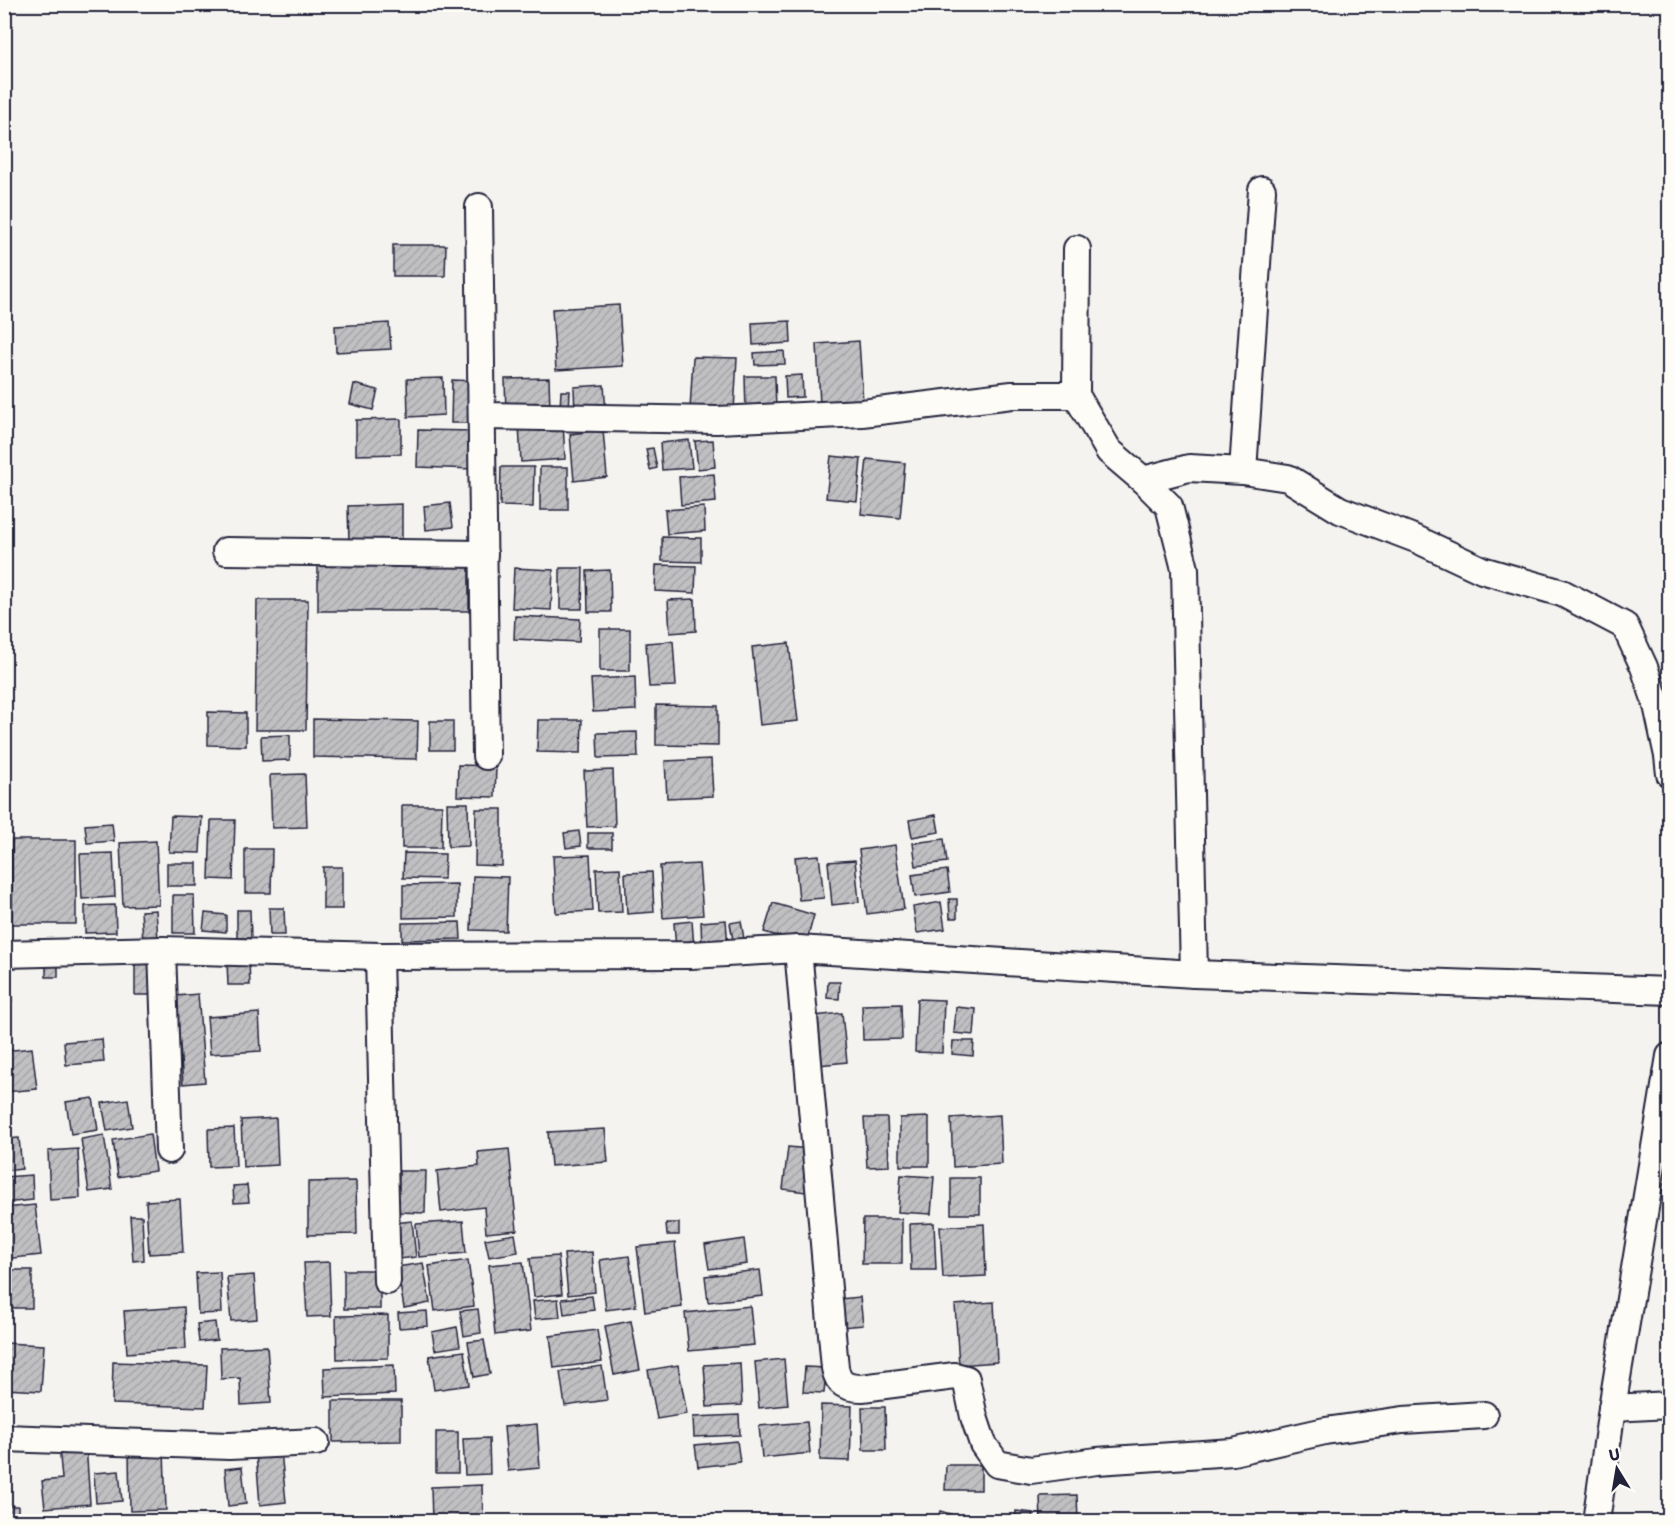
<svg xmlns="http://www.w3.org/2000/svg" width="1674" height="1526" font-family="'Shantell Sans',sans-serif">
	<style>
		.building { fill: url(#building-hatch); stroke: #22223b; stroke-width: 1.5 }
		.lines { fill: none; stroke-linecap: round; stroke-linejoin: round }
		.street-casing { stroke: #22223b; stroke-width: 30 }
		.street { stroke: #fdfcf7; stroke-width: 26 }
	</style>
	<defs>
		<pattern id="building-hatch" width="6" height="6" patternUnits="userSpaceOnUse" patternTransform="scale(1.5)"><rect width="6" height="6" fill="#c0bfc2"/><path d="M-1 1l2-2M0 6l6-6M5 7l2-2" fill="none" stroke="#a5a4a8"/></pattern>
	</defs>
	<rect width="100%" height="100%" fill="#f4f3ef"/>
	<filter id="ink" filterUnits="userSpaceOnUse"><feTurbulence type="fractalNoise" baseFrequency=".0167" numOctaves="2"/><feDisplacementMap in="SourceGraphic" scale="12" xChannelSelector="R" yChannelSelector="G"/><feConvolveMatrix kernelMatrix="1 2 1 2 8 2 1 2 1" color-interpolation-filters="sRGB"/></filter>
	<g filter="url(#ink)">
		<g class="building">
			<path d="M393,245H446L445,276H393Z"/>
			<path d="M619,305L623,366L556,370L552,309Z"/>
			<path d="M790,321L791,343L753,345L752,323Z"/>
			<path d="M389,323L391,349L336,352L335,326Z"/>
			<path d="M859,341L863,402L820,405L817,344Z"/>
			<path d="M784,351L785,364L755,365L754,353Z"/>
			<path d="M693,357L737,358L734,411L690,410Z"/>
			<path d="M802,375L803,397L786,398L785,376Z"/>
			<path d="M745,376H775L776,413H746Z"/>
			<path d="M443,378L444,415L408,417L407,379Z"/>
			<path d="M549,378L550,410L506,412L505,379Z"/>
			<path d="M452,380L477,381L476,423H451Z"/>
			<path d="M354,384L378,390L373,410L350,404Z"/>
			<path d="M604,385L606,413L575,415L574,387Z"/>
			<path d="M561,391H570L569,410L560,409Z"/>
			<path d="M401,419V454L356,455V420Z"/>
			<path d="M563,423L565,459L521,462L519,425Z"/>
			<path d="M418,430L475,431L474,469L417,467Z"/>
			<path d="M603,430L607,477L574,481L570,434Z"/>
			<path d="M689,440L692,468L662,470L660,443Z"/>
			<path d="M713,440L715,467L698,469L695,441Z"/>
			<path d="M653,448L657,468L650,470L646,449Z"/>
			<path d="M831,456L861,459L857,501L826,498Z"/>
			<path d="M867,459L905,463L900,518L861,514Z"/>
			<path d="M501,467H534L533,507L500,506Z"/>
			<rect x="540" y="467" width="28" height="43"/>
			<path d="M714,474L716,502L681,505L679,477Z"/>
			<path d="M450,503L453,527L426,530L424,506Z"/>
			<path d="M402,504V541L349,542L348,506Z"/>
			<path d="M704,507L705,531L667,534L665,510Z"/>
			<path d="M662,537L701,538V562L662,561Z"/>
			<rect x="318" y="561" width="151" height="50"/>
			<path d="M656,565L696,566L695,593L655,591Z"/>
			<path d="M514,568L553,570L551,610L512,608Z"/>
			<path d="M560,568H583L582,609H560Z"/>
			<path d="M610,570L611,612H588L587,571Z"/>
			<path d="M695,599L696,631L670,633L668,600Z"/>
			<path d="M257,600H308L306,730H255Z"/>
			<path d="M515,616L580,619L579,642L514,639Z"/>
			<rect x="600" y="629" width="30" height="42"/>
			<path d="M673,641L676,686L649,687L646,643Z"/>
			<path d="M789,643L798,721L760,725L752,647Z"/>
			<path d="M635,677L636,710L593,712L591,679Z"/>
			<path d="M656,705L718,706V746L656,745Z"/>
			<path d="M208,712L246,713V746L208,745Z"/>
			<path d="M313,719L418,721L417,759L313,757Z"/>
			<path d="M538,720H582L581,753L537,752Z"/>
			<rect x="430" y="721" width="23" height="29"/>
			<path d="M637,732L638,757L598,758L597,733Z"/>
			<path d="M290,735V760L262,761L261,736Z"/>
			<path d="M711,759L713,796L667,798L665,761Z"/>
			<path d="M458,765L496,766L495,797L457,796Z"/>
			<path d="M613,770L615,826L587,827L584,771Z"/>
			<path d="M305,774L307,827L272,828L270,775Z"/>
			<path d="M447,803H468L469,846L448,847Z"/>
			<path d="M402,805H442L441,848H402Z"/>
			<path d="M476,809H502V866L475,865Z"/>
			<path d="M936,815L939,832L912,837L909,820Z"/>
			<path d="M171,816L202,817L200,853L169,852Z"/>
			<path d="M211,820H235L233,880L209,879Z"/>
			<path d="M112,823L114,841L87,843L85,825Z"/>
			<path d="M579,831L581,846L566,848L564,833Z"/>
			<rect x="588" y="833" width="24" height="15"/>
			<path d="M944,839L947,862L916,866L913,843Z"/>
			<rect x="12" y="840" width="64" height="84"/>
			<path d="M156,841L159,905L123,906L120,843Z"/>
			<path d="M895,845L904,909L867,914L859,850Z"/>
			<path d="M245,849H272L271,893H245Z"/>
			<path d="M113,853L115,897L82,899L80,854Z"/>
			<path d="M404,853L445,854L444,879L403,878Z"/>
			<path d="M590,855L593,911L556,913L553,856Z"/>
			<path d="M819,855L824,898L799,900L795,857Z"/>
			<path d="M855,860L859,902L832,905L828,862Z"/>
			<rect x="167" y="863" width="30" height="23"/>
			<path d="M699,864L703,915L663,918L660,866Z"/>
			<rect x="323" y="867" width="19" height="42"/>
			<path d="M620,868L622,912L598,913L596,869Z"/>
			<path d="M947,870L950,892L915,897L912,875Z"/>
			<path d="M652,872L654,912L627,914L625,873Z"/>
			<path d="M473,876L508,877L506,931L471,930Z"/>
			<path d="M457,884V917L403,918V885Z"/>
			<path d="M173,895H194L195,933H173Z"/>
			<path d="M949,899H957V918H950Z"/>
			<path d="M941,902L945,929L917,933L913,907Z"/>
			<path d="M773,903L814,915L806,944L764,932Z"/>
			<path d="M115,905L116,932L85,933V906Z"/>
			<path d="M269,908H284L285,935H270Z"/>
			<path d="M156,910L158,939L143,940L141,911Z"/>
			<path d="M237,910H250L251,938H237Z"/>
			<path d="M205,913L226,915V932L203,930Z"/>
			<path d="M726,920L728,948L702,950L701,922Z"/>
			<path d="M692,921L694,948L676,949L674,923Z"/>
			<path d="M741,921L745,945L734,946L730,923Z"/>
			<path d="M460,922L461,939L402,940V923Z"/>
			<rect x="135" y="958" width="21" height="37"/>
			<path d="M249,961L250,985H228L227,962Z"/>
			<rect x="46" y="962" width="12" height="15"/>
			<path d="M10,979L12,1002L4,1003V980Z"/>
			<path d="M828,982H840L839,999L827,998Z"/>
			<path d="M198,994L205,1082L183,1084L176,996Z"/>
			<path d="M917,999L944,1000L942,1053L915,1052Z"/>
			<path d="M901,1004L902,1039L863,1040L862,1005Z"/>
			<path d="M956,1007L976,1009L974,1035L954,1033Z"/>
			<path d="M259,1013L261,1051L210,1054L207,1017Z"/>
			<path d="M842,1013L847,1062L819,1065L814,1016Z"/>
			<path d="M102,1039L104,1062L66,1065L64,1042Z"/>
			<path d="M953,1041H974L973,1056L952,1054Z"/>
			<path d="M32,1048L37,1089L4,1092V1051Z"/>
			<path d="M93,1098L98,1130L71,1134L66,1102Z"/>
			<path d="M128,1099L132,1127L107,1131L102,1103Z"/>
			<path d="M1000,1115L1002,1164L953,1167L951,1118Z"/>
			<path d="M929,1117V1166H900V1118Z"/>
			<path d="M276,1118L278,1165L243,1167L241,1120Z"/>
			<path d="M864,1118H887L889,1166L867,1167Z"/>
			<path d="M234,1128L236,1166L209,1167L208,1129Z"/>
			<path d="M605,1129L608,1162L551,1166L548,1132Z"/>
			<path d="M150,1134L155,1171L118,1177L113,1140Z"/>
			<path d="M104,1135L112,1189L89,1192L81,1139Z"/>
			<path d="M19,1138L22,1169L4,1171V1139Z"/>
			<path d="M788,1147L810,1149L806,1192L783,1189Z"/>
			<path d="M78,1149L80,1198L50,1200L48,1151Z"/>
			<path d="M509,1149L517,1230L486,1233L484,1207L441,1212L437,1171L479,1166L478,1152Z"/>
			<path d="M399,1171H426L425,1213L398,1212Z"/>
			<path d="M32,1175L33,1200L4,1203V1177Z"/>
			<path d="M901,1175L934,1177L931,1214L898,1212Z"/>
			<rect x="951" y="1178" width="29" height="36"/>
			<path d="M356,1181L357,1234L308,1235V1182Z"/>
			<path d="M247,1185L249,1202L234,1203L233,1186Z"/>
			<path d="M180,1199L183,1252L149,1254L146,1201Z"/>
			<path d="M35,1205L41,1255L4,1259V1208Z"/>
			<path d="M130,1216H142L144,1260L133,1261Z"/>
			<path d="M863,1219H902V1264H862Z"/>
			<path d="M412,1221L416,1257L399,1259L394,1223Z"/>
			<path d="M463,1221L466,1253L419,1257L416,1224Z"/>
			<path d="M666,1223H679V1235H667Z"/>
			<path d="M934,1223L936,1270H911L910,1224Z"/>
			<path d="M984,1224L986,1276L943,1278L940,1227Z"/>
			<path d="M515,1234L518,1252L489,1257L485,1239Z"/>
			<path d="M744,1239L747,1264L709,1269L705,1245Z"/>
			<path d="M675,1243L682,1307L645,1312L637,1247Z"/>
			<path d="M592,1252L595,1292L568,1295L564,1254Z"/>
			<path d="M558,1256L562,1294L534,1297L530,1258Z"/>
			<path d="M629,1256L636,1306L606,1310L600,1260Z"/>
			<path d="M468,1260L474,1306L435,1311L429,1266Z"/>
			<path d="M329,1262L331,1316L307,1317L304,1263Z"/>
			<path d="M523,1262L531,1331L495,1335L489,1265Z"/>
			<path d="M423,1263L430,1303L404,1308L397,1267Z"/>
			<rect x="4" y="1270" width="28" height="38"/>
			<rect x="344" y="1270" width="36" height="39"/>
			<path d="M760,1270L763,1296L708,1302L705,1276Z"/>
			<path d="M220,1272L222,1313L198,1314L196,1273Z"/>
			<path d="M254,1275L257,1319L231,1321L227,1277Z"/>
			<path d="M592,1296L594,1310L564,1314L562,1299Z"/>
			<path d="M860,1297L863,1325L842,1327L840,1299Z"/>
			<path d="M558,1299L560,1317L535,1319L533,1301Z"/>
			<path d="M994,1302L997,1362L959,1365L955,1305Z"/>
			<path d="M750,1306L754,1345L689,1351L685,1313Z"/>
			<path d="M184,1307L186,1349L127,1353L124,1311Z"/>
			<path d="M478,1309L481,1333L464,1336L460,1311Z"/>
			<path d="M427,1311L428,1326L399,1328L398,1313Z"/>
			<path d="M388,1315V1358L337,1359L336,1316Z"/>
			<path d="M631,1321L640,1370L614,1375L605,1326Z"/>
			<path d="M215,1322L217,1340L199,1342L197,1324Z"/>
			<path d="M457,1327L460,1346L435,1350L432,1332Z"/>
			<path d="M597,1330L602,1362L554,1368L550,1336Z"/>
			<path d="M484,1340L490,1374L474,1377L468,1342Z"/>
			<path d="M4,1343L44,1345L41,1391L4,1389Z"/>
			<path d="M267,1346L271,1403L241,1405L240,1378L221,1379L220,1348Z"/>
			<path d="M464,1351L469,1385L434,1390L429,1356Z"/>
			<path d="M784,1359L788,1405L759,1408L755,1362Z"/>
			<path d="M113,1362L207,1365L205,1407L112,1404Z"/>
			<path d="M740,1363L742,1405L707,1407L704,1365Z"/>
			<path d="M394,1365L395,1394L325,1397L324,1368Z"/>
			<path d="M678,1365L687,1414L657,1419L648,1370Z"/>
			<path d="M602,1366L607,1400L565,1406L560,1372Z"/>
			<path d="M805,1367L826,1368L824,1393L803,1392Z"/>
			<path d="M333,1401H401V1441L333,1442Z"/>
			<path d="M821,1405L852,1406L850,1461L820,1460Z"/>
			<path d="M862,1407H885L886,1450H863Z"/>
			<path d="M739,1415L740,1435L694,1437L693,1417Z"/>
			<path d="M807,1422L810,1453L762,1458L759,1426Z"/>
			<path d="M537,1424L540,1468L508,1471L504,1427Z"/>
			<rect x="436" y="1432" width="22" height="41"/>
			<path d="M489,1438L490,1474L465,1475L463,1439Z"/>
			<path d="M737,1441L740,1462L698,1467L695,1445Z"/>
			<path d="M86,1444L90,1504L45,1508L42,1481L62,1479L59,1446Z"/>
			<path d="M164,1451L166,1510L130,1511L129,1452Z"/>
			<path d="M281,1451L286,1502L260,1505L256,1454Z"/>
			<path d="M946,1465H981V1490H945Z"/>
			<path d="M242,1467L246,1504L228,1506L225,1469Z"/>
			<path d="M119,1471L122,1501L96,1503L94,1473Z"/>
			<path d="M482,1485L483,1520L432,1522L431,1487Z"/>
			<path d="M1077,1495L1078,1522H1041L1040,1496Z"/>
			<rect x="4" y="1506" width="14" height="16"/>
			<path d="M940,1511L957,1516L956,1522H937Z"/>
			<path d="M1016,1511L1033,1513L1032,1522H1015Z"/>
			<path d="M999,1515L1000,1522H969V1518Z"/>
		</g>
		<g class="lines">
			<g class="street-casing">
				<g id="street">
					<path d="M479,207L486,756"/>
					<path d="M1077,249L1076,395L1109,451L1143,480L1169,506L1185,569L1194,974"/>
					<path d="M482,416L717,420L862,413L1012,395H1076"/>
					<path d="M1243,471L1262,190"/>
					<path d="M1143,480L1189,468L1243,471L1288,478L1340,510L1416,539L1482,570L1562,593L1625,626L1644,667L1657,705L1668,756L1670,774"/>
					<path d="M226,551L484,554"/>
					<path d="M798,949L835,1368C838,1384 846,1388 862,1388L955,1376L966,1379L974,1417L983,1444L997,1464L1031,1470L1097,1461L1233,1452L1325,1431L1403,1420L1484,1415"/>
					<path d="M162,950L169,1150"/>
					<path d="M4,954L162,950L379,956L691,955L798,949L1194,974L1670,991"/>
					<path d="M379,956L387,1281"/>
					<path d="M1612,1408L1670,1405"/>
					<path d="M4,1438L229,1446L316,1442"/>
					<path d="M1596,1522L1612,1408L1670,1056"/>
				</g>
			</g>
			<use href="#street" class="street"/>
		</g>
	</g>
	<rect width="1674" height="1526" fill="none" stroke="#fdfcf7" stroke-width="24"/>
	<rect x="12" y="12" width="1650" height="1502" fill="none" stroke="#22223b" stroke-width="2" filter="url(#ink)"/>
	<g transform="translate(1617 1469) rotate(349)" stroke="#fdfcf7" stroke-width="4.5" paint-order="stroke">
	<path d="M0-4.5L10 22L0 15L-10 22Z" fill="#22223b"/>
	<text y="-9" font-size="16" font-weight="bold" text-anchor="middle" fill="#22223b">U</text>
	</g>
</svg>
